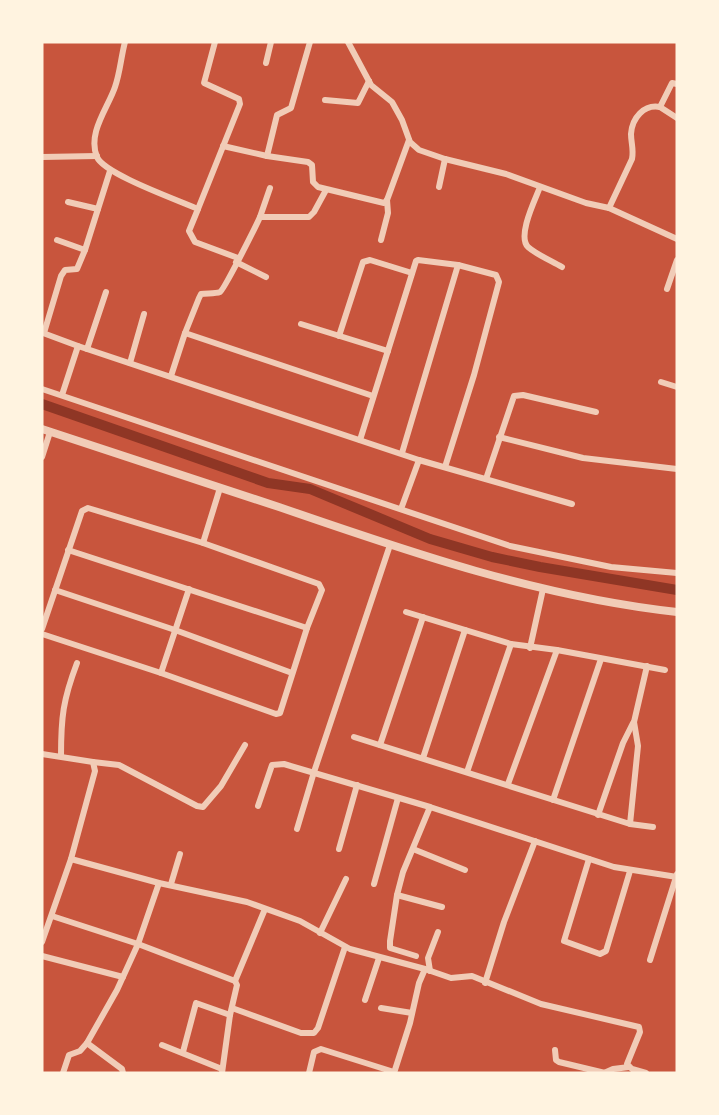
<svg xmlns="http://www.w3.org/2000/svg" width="719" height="1115" font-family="'Noto Sans',sans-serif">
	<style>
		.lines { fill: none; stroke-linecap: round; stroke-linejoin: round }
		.canal { stroke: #8f3625; stroke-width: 10 }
		.minor { stroke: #f1ccb7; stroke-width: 6 }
		.tertiary { stroke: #f1ccb7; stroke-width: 8 }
	</style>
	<rect width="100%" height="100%" fill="#c8553d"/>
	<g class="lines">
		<path class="canal" d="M42,404L268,483L310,489L430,539L492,557L540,567L677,590"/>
		<g class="minor">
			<path d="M125,42C121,57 120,73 115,87C108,108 87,133 97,157C104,174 178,200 198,209L189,231L195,242L238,258"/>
			<path d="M348,42L371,85L392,102L402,120L410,142L419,150L445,159L506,174L586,203L609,208L677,239"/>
			<path d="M266,63L271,42"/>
			<path d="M677,84L672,83L660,107L677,118"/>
			<path d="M325,100L358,103L369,81"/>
			<path d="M223,146L267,156L308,162L312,165L313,182L318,187L384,203L387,200L409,140"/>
			<path d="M267,156L277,115L291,108L310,42"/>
			<path d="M42,157L97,156"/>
			<path d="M439,187L445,159"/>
			<path d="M540,187C535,200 517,236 528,247C537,255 552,261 562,267"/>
			<path d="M68,202L98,209"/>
			<path d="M609,208L632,159C634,150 631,143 631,134C632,118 644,104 660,107"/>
			<path d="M198,209L240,104L239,99L204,83L215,42"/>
			<path d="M260,217L270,188"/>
			<path d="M57,240L85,250L110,171"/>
			<path d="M381,240L388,213L387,200"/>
			<path d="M236,262L266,277"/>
			<path d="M667,289L677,260"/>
			<path d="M301,324L388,351"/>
			<path d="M43,333L78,346"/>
			<path d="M44,333L61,276L65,270L77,269L85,250"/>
			<path d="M185,333L373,396"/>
			<path d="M339,336L363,262L370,260L412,273"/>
			<path d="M87,349L106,292"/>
			<path d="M130,363L144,314"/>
			<path d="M171,376L185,333L199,298L201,294C207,293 215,294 220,292C224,290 256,226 260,217H309L314,212L326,190"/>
			<path d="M661,382L677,387"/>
			<path d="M42,389L510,546L611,567L677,573"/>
			<path d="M62,395L78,346L419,460L572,504"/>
			<path d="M499,437L583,458L677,469"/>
			<path d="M360,440L416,261L418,260L458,265L496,275L499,282L474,375L445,467"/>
			<path d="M402,453L458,265"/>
			<path d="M42,457L50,432"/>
			<path d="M486,479L514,396L523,395L596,412"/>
			<path d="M401,509L419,460"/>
			<path d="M203,543L220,488"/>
			<path d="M68,550L307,628"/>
			<path d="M55,590L175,630L292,673"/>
			<path d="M406,612L511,644L557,650L665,670"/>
			<path d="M42,629L82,511L88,508L203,543L319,584L322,590L307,628L280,713L276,714L161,673L42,634"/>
			<path d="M530,648L543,589"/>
			<path d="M161,673L189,589"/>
			<path d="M354,737L630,824L638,746L634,722L647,666"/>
			<path d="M380,745L423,617"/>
			<path d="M42,754L93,762L95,771L71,859L42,942"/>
			<path d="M61,756C61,717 63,700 77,663"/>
			<path d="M423,758L465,630"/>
			<path d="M93,762L119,765L197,806L203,807L221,786L245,745"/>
			<path d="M467,772L511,644"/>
			<path d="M508,784L557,650"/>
			<path d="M553,800L601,659"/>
			<path d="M258,806L272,765L284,764L430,807L614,867L677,877"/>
			<path d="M598,815L623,743L633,723"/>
			<path d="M630,824L653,827"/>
			<path d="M297,829L314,772L390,545"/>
			<path d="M339,849L357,785"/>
			<path d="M413,849L465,870"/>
			<path d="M71,859L159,883L247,902L300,921L350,949L425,969L419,983L410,1023L394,1073"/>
			<path d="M589,859L564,941L600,954L606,951L630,871"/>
			<path d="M171,884L180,854"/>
			<path d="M374,884L398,798"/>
			<path d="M397,895L442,907"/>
			<path d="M52,916L138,944L235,981L237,985L230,1015L222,1073"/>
			<path d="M320,933L346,879"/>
			<path d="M42,956L123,977"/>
			<path d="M416,956L390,948V941L397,895L403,872L430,807"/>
			<path d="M650,960L677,874"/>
			<path d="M425,969L451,978L472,976L541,1004L639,1027L640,1032L627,1064L632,1069L646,1073"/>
			<path d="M430,971L428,958L438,932"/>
			<path d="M235,981L265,909"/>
			<path d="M485,983L504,922L535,841"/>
			<path d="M365,1000L379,958"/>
			<path d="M232,1008L301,1033H314L318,1028L345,947"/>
			<path d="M381,1008L412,1013"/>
			<path d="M162,1045L222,1069"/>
			<path d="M555,1050L556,1060L559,1062L605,1073"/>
			<path d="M183,1052L196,1003L230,1015"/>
			<path d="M63,1073L69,1055L80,1051L87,1043"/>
			<path d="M123,1073L122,1069L87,1043L117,990L138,944L159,883"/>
			<path d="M309,1073L314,1052L321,1049L394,1072"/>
			<path d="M604,1073L613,1069L629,1067"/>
		</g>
		<path class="tertiary" d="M42,429C121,455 200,481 279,507C409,552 540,597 677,612"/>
	</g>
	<rect width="719" height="1115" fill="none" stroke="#fff3e0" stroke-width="87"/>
</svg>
